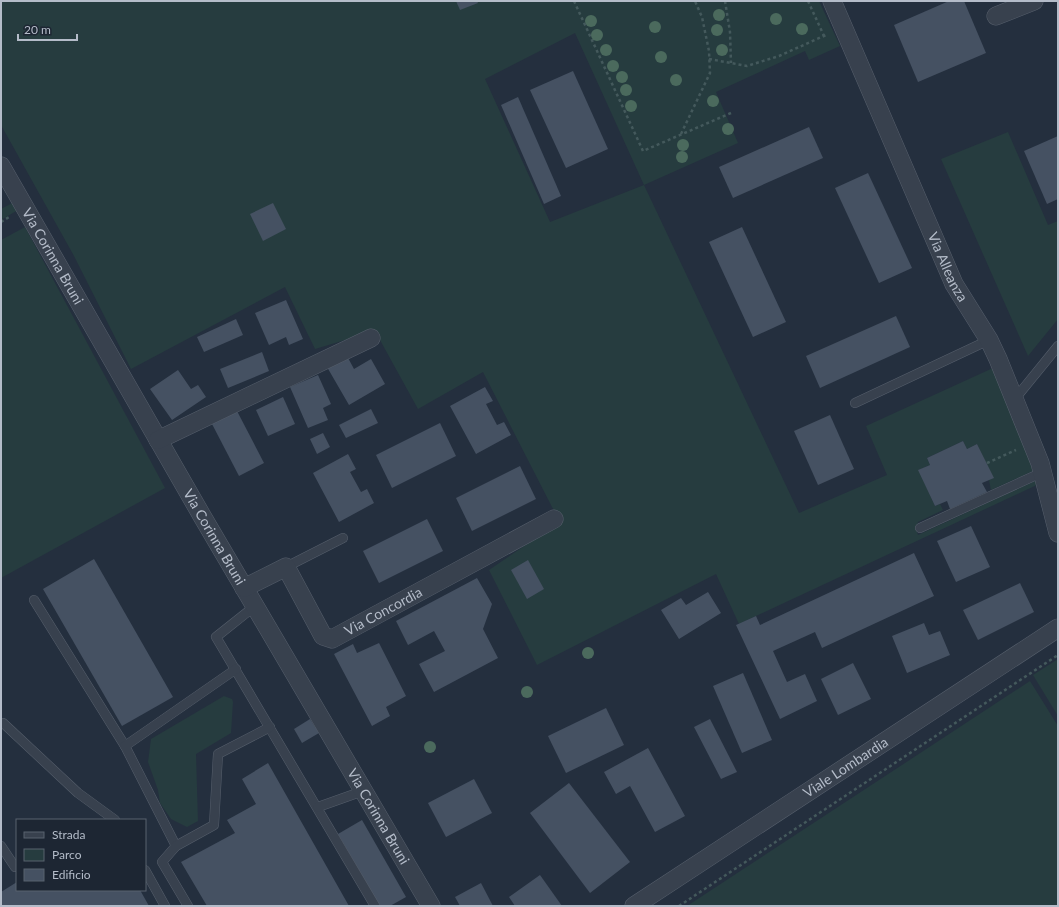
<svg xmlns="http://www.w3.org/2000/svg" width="1059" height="907" font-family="Lato,sans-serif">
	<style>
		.green { fill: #263c3f; fill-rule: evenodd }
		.building { fill: #455162 }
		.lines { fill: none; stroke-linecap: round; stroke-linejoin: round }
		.lane-casing { stroke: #565f6c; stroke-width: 10 }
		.street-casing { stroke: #565f6c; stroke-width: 19 }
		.path { stroke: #44595c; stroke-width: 2.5; stroke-dasharray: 3 3; stroke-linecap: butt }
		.lane { stroke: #38414e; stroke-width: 9 }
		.street { stroke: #38414e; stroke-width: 18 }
		.tree { fill: #4b6a5d }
		.labels { text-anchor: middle; stroke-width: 3; stroke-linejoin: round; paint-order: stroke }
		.street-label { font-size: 14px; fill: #b4bcc9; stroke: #1d2633 }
	</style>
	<rect width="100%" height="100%" fill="#242f3e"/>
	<g class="green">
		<path d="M1,1H819L840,46L809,60L805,51L716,92L738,143L644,185L799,513L887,475L866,426L993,368L1035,470L991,490L989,480L993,478L977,444L967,449L963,441L927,458L930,465L919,470L935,506L940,504L943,510L918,522L916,529L918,535L1039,479L1041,483L739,624L716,574L537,665L489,570L561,521L552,507L483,372L418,409L375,331L315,349L285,287L131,369L74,256L1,125ZM575,33L644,185L550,222L485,79Z"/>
		<path d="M1008,132L1048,225L1058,221V319L1028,356L941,159Z"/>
		<path d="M14,202L18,210L1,220V209Z"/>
		<path d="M25,227L165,488L1,578V240Z"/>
		<path d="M1058,659V716L1033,675Z"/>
		<path d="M1030,681L1058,726V906H687Z"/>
		<path d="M224,696L232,699L233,702L231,733L196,754L198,821L187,827L171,819L160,803L158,790L148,762L151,739Z"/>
	</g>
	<g class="building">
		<path d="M456,1H477L478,3L460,10Z"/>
		<path d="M949,1H964L986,53L918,82L894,25Z"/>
		<path d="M573,71L608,149L566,168L530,90Z"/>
		<path d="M518,97L561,196L544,204L501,105Z"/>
		<path d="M809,127L823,158L733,198L719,167Z"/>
		<path d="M1058,136V199L1047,204L1024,151Z"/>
		<path d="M868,173L912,268L879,283L835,188Z"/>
		<path d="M273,203L286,229L263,241L250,214Z"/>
		<path d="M742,227L786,322L753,337L709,242Z"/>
		<path d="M286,300L303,339L289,345L286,337L269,345L255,313Z"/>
		<path d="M896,316L910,347L820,388L806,356Z"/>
		<path d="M236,319L243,335L204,352L197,337Z"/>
		<path d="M262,352L269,371L228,388L220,369Z"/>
		<path d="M347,356L354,369L371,359L385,384L349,405L327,367Z"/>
		<path d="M178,370L191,389L198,385L206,397L172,420L150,389Z"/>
		<path d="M318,375L331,404L323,408L328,420L308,428L290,387Z"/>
		<path d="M485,387L493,401L486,404L497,425L504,422L511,435L476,454L450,406Z"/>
		<path d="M283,397L295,424L268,436L256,410Z"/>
		<path d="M371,409L378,423L346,438L339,425Z"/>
		<path d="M237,411L264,463L239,476L212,424Z"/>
		<path d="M830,415L854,469L818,485L794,431Z"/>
		<path d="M440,423L456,456L392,488L376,455Z"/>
		<path d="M323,433L330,447L317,454L310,439Z"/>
		<path d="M963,441L967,449L977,444L994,478L982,483L987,492L950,509L947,501L935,506L918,470L930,465L927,458Z"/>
		<path d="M348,454L356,469L350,472L361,492L367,489L374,503L339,522L313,473Z"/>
		<path d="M520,466L536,499L472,531L456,498Z"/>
		<path d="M427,519L443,551L379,583L363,551Z"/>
		<path d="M971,526L990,567L956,582L937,541Z"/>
		<path d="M914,553L934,596L822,648L815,632L773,651L787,682L805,674L817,701L780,719L736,625L756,616L760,625Z"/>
		<path d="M94,559L173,697L122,726L43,589Z"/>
		<path d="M528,560L544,589L527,599L511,570Z"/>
		<path d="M477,578L492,604L483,629L498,658L434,692L419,664L445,651L434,631L408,645L396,621Z"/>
		<path d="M1020,583L1034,612L978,640L963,610Z"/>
		<path d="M708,592L721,613L679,639L661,610L681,598L686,605Z"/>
		<path d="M924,623L929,635L940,631L950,655L907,673L892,636Z"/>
		<path d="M379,643L406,696L386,707L390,716L372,726L334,654L353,644L357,653Z"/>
		<path d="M853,663L871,699L838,715L821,679Z"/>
		<path d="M743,673L772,740L742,753L713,686Z"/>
		<path d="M606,708L624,745L566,773L548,736Z"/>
		<path d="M310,719L319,733L302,743L294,729Z"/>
		<path d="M710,719L737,772L721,779L694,727Z"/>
		<path d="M648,748L685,816L655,832L630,786L616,794L604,772Z"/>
		<path d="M268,763L349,906H207L181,862L235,833L227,820L256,804L242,779Z"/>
		<path d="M474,779L492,813L446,837L428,803Z"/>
		<path d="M569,783L630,862L590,893L530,813Z"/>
		<path d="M362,820L406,897L390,906H380L338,834Z"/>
		<path d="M540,875L562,906H515L509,897Z"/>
		<path d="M17,882V890H140L149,906H1V892Z"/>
		<path d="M481,883L493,906H460L455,897Z"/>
	</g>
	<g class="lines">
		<g class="lane-casing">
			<g id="lane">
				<path d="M1014,400L1058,346"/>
				<path d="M855,403L989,340"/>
				<path d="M920,528L1043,472"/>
				<path d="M286,567L343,538"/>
				<path d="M34,600L125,746"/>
				<path d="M255,606L216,637L375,906"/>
				<path d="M1,724L3,723L78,793L115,820"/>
				<path d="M318,807L363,791"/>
				<path d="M1,846L15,867"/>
				<path d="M176,846L125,746L236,669"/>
				<path d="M145,870L165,906"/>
				<path d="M188,906L162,862L176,846L214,825L218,754L270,727"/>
			</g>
		</g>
		<g class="street-casing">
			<g id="street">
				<path id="s1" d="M832,1L954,284L989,340L998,359L1040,463L1058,533"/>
				<path d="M996,16L1034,1"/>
				<path id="s2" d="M1,166L202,516L431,906"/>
				<path d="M158,440L371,338"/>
				<path id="s3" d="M244,588L286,567L323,636L332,639L554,519"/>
				<path id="s4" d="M634,906L1058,628"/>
			</g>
		</g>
		<g class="path">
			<path d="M574,1L643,151L731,113"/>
			<path d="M725,1L730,32L731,63"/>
			<path d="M808,1L824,36"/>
			<path d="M709,59L747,66L779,56L826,35"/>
			<path d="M681,134L710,73L709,51L702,17L695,1"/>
			<path d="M1,222L9,217"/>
			<path d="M987,463L1016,450"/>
			<path d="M679,906L1058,655"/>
		</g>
		<use href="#lane" class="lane"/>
		<use href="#street" class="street"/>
	</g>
	<g class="tree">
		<circle cx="719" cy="15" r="6"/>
		<circle cx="776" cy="19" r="6"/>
		<circle cx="591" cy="21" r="6"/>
		<circle cx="655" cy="27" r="6"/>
		<circle cx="802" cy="29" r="6"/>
		<circle cx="717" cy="30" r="6"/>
		<circle cx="597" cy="35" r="6"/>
		<circle cx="606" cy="50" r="6"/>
		<circle cx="722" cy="50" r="6"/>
		<circle cx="661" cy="57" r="6"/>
		<circle cx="613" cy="66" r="6"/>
		<circle cx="622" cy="77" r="6"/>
		<circle cx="676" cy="80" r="6"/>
		<circle cx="626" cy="90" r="6"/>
		<circle cx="713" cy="101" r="6"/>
		<circle cx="631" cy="106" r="6"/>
		<circle cx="728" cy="129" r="6"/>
		<circle cx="683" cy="145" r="6"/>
		<circle cx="682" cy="157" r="6"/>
		<circle cx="588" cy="653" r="6"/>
		<circle cx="527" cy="692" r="6"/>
		<circle cx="430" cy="747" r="6"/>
	</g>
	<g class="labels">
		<g class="street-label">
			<text dy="5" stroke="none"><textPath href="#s2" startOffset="104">Via Corinna Bruni</textPath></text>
			<text dy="5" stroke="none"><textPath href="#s1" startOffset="290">Via Alleanza</textPath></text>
			<text dy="5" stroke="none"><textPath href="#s2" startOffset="428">Via Corinna Bruni</textPath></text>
			<text dy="5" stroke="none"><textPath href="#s3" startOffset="193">Via Concordia</textPath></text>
			<text dy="5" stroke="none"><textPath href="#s4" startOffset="253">Viale Lombardia</textPath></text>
			<text dy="5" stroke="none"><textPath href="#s2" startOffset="752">Via Corinna Bruni</textPath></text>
		</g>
	</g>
	<rect width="1059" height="907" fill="none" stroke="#b4bcc9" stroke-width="4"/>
	<rect x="16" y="819" width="130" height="72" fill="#1d2633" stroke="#59626f"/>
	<rect x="24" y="832" width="20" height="6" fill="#38414e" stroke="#59626f"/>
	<text x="52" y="839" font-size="12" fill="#b4bcc9">Strada</text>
	<rect x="24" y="849" width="20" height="12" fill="#263c3f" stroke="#59626f"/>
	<text x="52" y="859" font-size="12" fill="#b4bcc9">Parco</text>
	<rect x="24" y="869" width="20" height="12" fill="#455162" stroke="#59626f"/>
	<text x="52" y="879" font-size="12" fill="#b4bcc9">Edificio</text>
	<path d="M18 34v6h59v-6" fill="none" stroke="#b4bcc9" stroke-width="2"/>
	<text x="24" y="34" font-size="12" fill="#b4bcc9" stroke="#1d2633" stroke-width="3" paint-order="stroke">20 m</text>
</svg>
